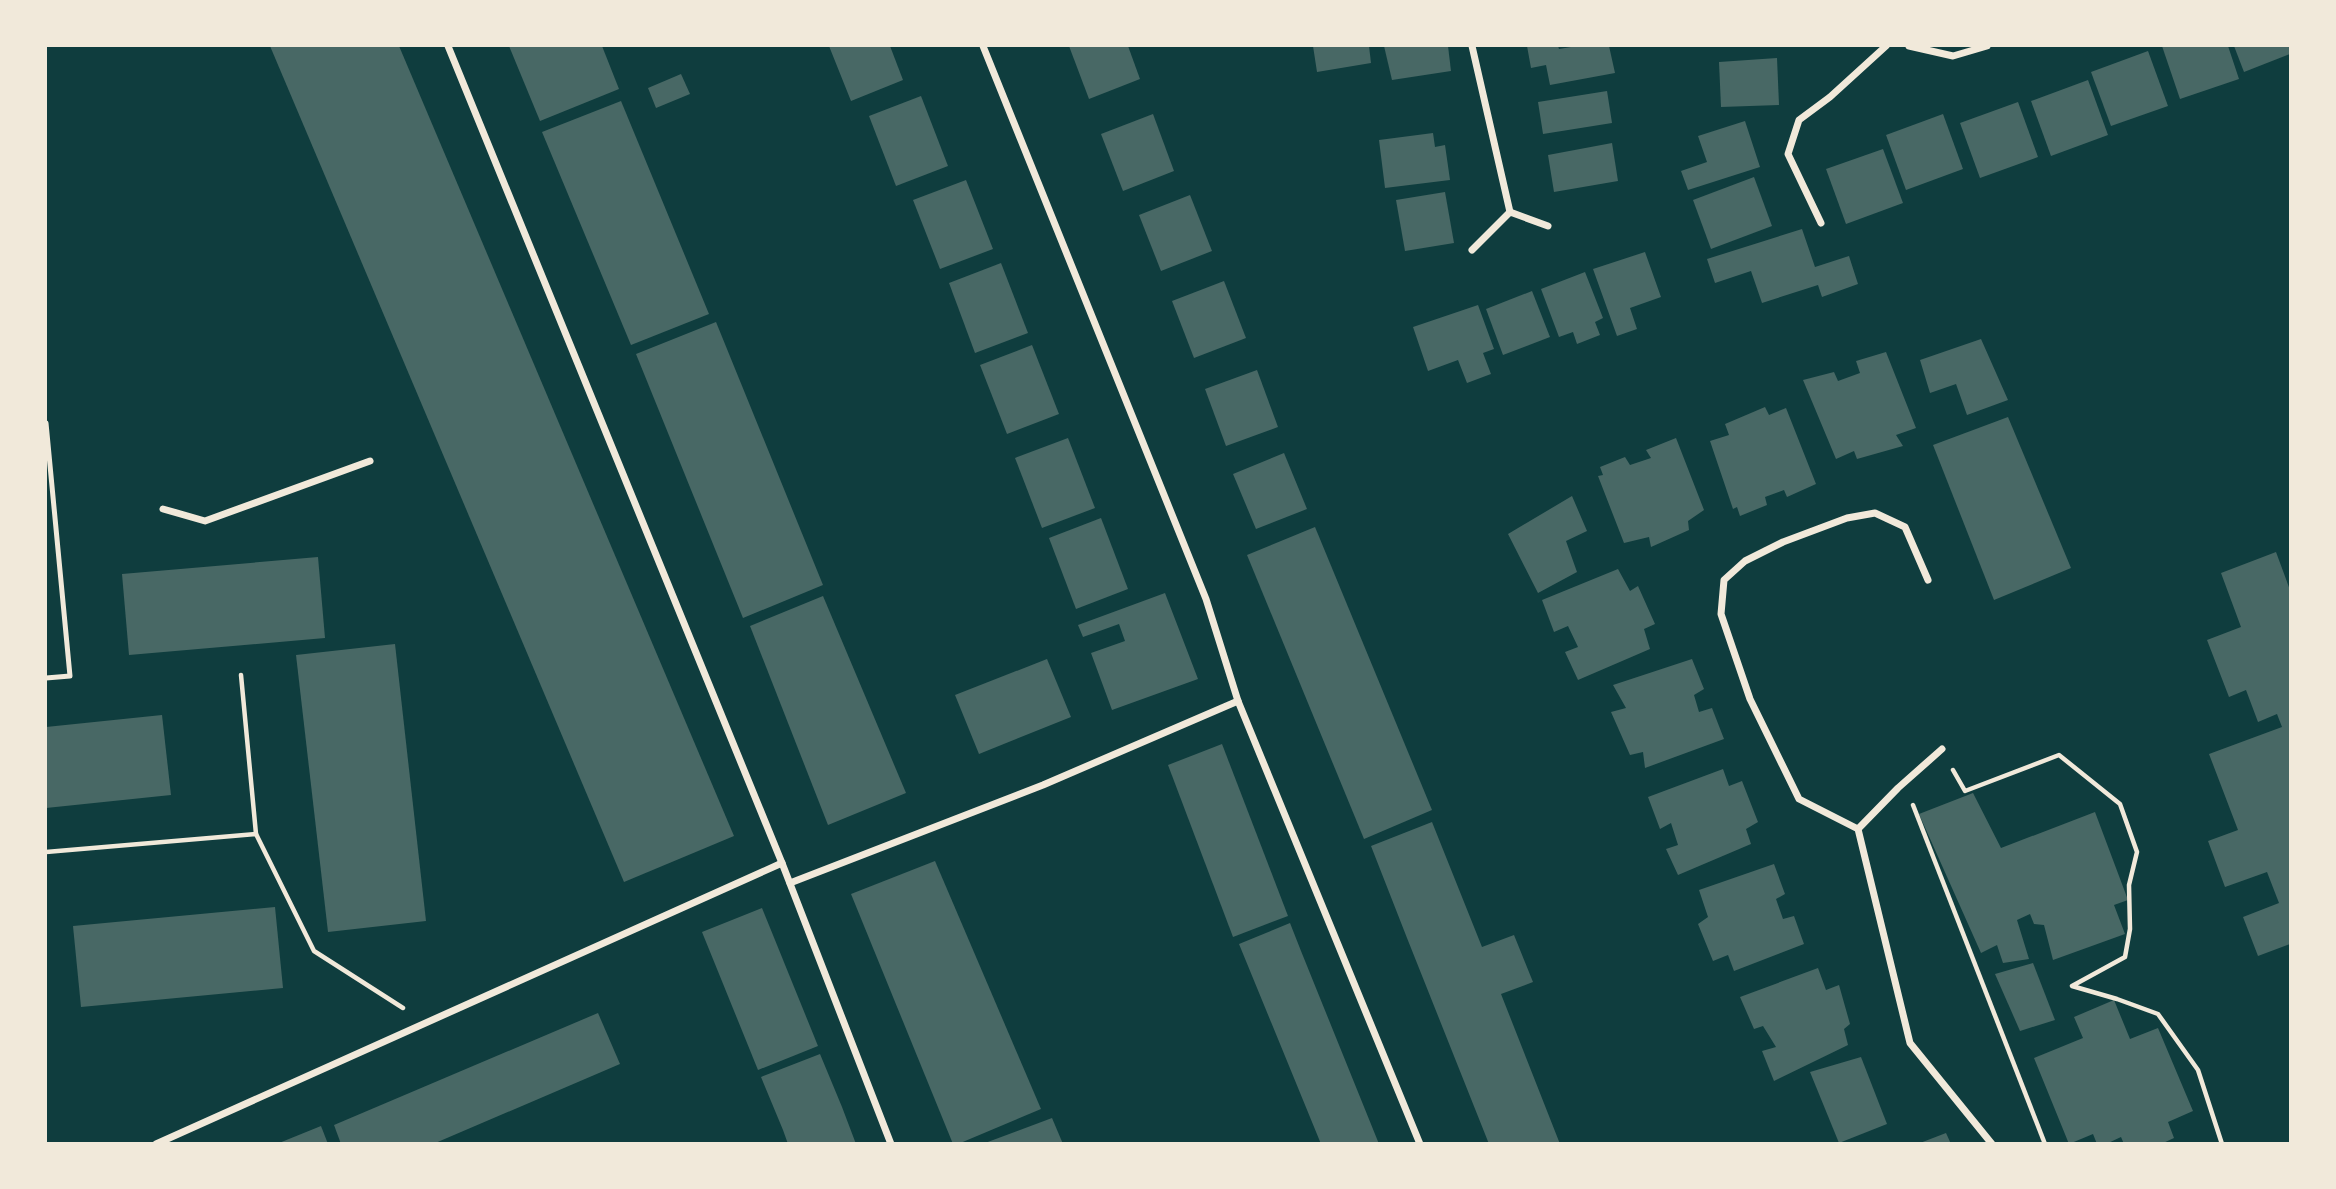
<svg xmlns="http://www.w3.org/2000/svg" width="2336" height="1189" font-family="'Fira Sans Condensed',sans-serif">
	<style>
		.building { fill: #486865 }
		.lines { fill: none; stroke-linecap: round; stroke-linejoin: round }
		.path { stroke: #f1e9da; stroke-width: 4.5 }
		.service { stroke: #f1e9da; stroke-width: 5 }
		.minor { stroke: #f1e9da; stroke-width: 7 }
	</style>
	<rect width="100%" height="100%" fill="#0f3d3e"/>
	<g class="building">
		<path d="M270,46H399L734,836L624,882Z"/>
		<path d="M509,46H602L619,89L540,121Z"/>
		<path d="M829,46H890L903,80L851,101Z"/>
		<path d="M1069,46H1128L1140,79L1089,99Z"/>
		<path d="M1313,46H1369L1371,63L1317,72Z"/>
		<path d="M1384,46H1448L1451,71L1392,80Z"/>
		<path d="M1527,46H1558L1559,49L1577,46H1609L1615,73L1550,85L1546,65L1531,68Z"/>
		<path d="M2162,46H2228L2239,79L2180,99Z"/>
		<path d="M2234,46H2290V54L2244,72Z"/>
		<path d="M2148,51L2168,106L2111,126L2091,72Z"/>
		<path d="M1777,58L1779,105L1721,107L1719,62Z"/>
		<path d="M681,74L690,94L656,108L648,88Z"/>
		<path d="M2088,80L2108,135L2051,156L2031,101Z"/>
		<path d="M1607,91L1612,123L1543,134L1538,102Z"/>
		<path d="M921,96L948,166L896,186L869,116Z"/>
		<path d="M621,101L709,314L631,345L542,132Z"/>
		<path d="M2018,102L2038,157L1980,178L1960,123Z"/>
		<path d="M1153,114L1174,171L1123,191L1101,134Z"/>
		<path d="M1943,114L1963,169L1906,190L1886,135Z"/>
		<path d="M1745,121L1760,167L1688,190L1681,171L1707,162L1698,136Z"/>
		<path d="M1433,133L1435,147L1445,145L1450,180L1385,188L1379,140Z"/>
		<path d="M1612,143L1618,181L1554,192L1548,155Z"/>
		<path d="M1883,149L1903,203L1846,224L1826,169Z"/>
		<path d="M1754,177L1772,226L1711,249L1693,200Z"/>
		<path d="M966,180L993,249L940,269L913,200Z"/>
		<path d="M1445,192L1454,243L1405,251L1396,200Z"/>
		<path d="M1190,195L1212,251L1161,271L1139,215Z"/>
		<path d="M1802,229L1815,267L1849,256L1858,284L1822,297L1818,285L1762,303L1751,271L1715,283L1707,259Z"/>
		<path d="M1645,252L1661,297L1630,308L1637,329L1617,336L1593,269Z"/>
		<path d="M1001,263L1028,333L975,353L949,283Z"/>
		<path d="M1585,272L1603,318L1595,322L1600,335L1577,344L1573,332L1559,337L1541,289Z"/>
		<path d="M1224,281L1246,338L1194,358L1172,301Z"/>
		<path d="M1532,291L1550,337L1503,355L1486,309Z"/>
		<path d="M1478,305L1494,349L1483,353L1491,374L1467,383L1458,360L1428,371L1413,327Z"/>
		<path d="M716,322L823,585L743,618L636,354Z"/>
		<path d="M1981,339L2008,400L1967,415L1956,384L1930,393L1920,360Z"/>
		<path d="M1032,345L1059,414L1007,434L980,365Z"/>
		<path d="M1886,352L1916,428L1896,435L1903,446L1857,459L1854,451L1836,459L1803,380L1834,372L1838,381L1860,373L1856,361Z"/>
		<path d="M1257,370L1278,427L1226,446L1205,389Z"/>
		<path d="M1765,407L1769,415L1786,408L1816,484L1787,497L1784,490L1765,497L1767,505L1740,516L1737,507L1733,509L1710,441L1729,435L1725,424Z"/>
		<path d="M2008,417L2071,568L1994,600L1933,445Z"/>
		<path d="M1068,438L1095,508L1042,528L1015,458Z"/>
		<path d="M1676,438L1704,510L1688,521L1689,530L1651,547L1649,537L1624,543L1598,476L1603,475L1600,467L1625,457L1630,465L1651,458L1646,450Z"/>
		<path d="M1284,453L1307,509L1256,529L1233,474Z"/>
		<path d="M1572,496L1587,531L1566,541L1577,572L1538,593L1508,534Z"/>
		<path d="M1101,518L1128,589L1076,609L1049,538Z"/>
		<path d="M1315,527L1432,810L1364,839L1247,555Z"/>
		<path d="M2276,552L2290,590V944L2258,956L2243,917L2279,903L2267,872L2225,887L2208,841L2238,830L2209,754L2282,727L2277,714L2258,722L2246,690L2229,697L2207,640L2241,627L2221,573Z"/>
		<path d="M318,557L325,638L129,655L122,574Z"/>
		<path d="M1618,569L1630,591L1638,586L1655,624L1644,629L1650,649L1578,680L1565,652L1578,647L1568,626L1554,632L1542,600Z"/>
		<path d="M1165,593L1198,679L1112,710L1091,653L1125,641L1119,624L1083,637L1078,625Z"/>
		<path d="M823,596L906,793L828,825L750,626Z"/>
		<path d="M395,644L426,921L328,932L296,655Z"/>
		<path d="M1047,659L1071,717L979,754L955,695Z"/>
		<path d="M1692,659L1704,689L1694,695L1699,712L1712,708L1724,739L1645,768L1643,752L1630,755L1611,712L1626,708L1613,685Z"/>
		<path d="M162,715L171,795L46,808V727Z"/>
		<path d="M1222,744L1288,916L1233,937L1168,765Z"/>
		<path d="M1723,769L1729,786L1742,781L1758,822L1746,829L1751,844L1678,875L1666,849L1678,845L1671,823L1660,829L1648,797Z"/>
		<path d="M1973,793L2001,848L2095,812L2128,900L2114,905L2125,934L2053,960L2044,925L2034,924L2030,914L2017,920L2029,959L2003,963L1997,945L1981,953L1919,814Z"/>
		<path d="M1432,822L1482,947L1514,935L1533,982L1501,994L1560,1144H1489L1407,938L1371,846Z"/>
		<path d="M935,861L1041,1109L958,1144H953L851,894Z"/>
		<path d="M1774,864L1785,894L1776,899L1783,919L1794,916L1804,944L1734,971L1728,955L1713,961L1698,924L1708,917L1699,890Z"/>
		<path d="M275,907L283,988L81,1007L73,926Z"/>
		<path d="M762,908L818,1046L758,1070L702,932Z"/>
		<path d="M1290,923L1301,951L1379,1144H1321L1239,944Z"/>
		<path d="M2033,963L2055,1020L2020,1031L1995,974Z"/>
		<path d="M1818,968L1826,990L1839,985L1850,1024L1844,1029L1848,1045L1774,1081L1762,1051L1776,1047L1763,1026L1754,1029L1740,997Z"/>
		<path d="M2114,1000L2130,1039L2158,1028L2193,1111L2168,1122L2174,1138L2161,1144H2124L2121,1137L2106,1144H2097L2093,1134L2069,1144L2034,1058L2083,1038L2074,1017Z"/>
		<path d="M598,1013L620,1064L433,1144H341L334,1125Z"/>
		<path d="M820,1054L842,1107L856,1144H788L783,1130L761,1077Z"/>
		<path d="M1861,1057L1887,1124L1839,1143L1810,1072Z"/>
		<path d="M1052,1118L1063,1144H986L985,1143Z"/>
		<path d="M321,1126L328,1144H279V1143Z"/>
		<path d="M1946,1133L1951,1144H1920V1143Z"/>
	</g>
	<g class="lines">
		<g class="path">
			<path d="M241,675L256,834"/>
			<path d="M1953,770L1965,791L2059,755L2120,804L2137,852L2129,885L2130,929L2125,957L2072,986L2117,999L2158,1014L2198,1070L2222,1144"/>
			<path d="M1913,805L2045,1144"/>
			<path d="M46,852L256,834L314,951L403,1008"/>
		</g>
		<path class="service" d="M46,423L70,676L46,678"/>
		<g class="minor">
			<path d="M448,46L782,863L891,1144"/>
			<path d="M983,46L1206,599L1238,701L1420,1144"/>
			<path d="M1472,46L1510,212"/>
			<path d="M1909,46L1953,56L1987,46"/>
			<path d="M1821,223L1788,154L1799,120L1830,97L1886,46"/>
			<path d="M1472,250L1510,212L1548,226"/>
			<path d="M163,509L205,521L370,461"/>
			<path d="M1928,580L1905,527L1875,513L1847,518L1783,542L1745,561L1724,580L1721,614L1750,699L1799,799L1858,829L1910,1043L1992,1144"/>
			<path d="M1858,829L1898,788L1942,749"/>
			<path d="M790,883L1043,785L1238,701"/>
			<path d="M156,1144L782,863"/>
		</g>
	</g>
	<rect width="2336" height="1189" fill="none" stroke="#f1e9da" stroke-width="94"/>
</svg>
